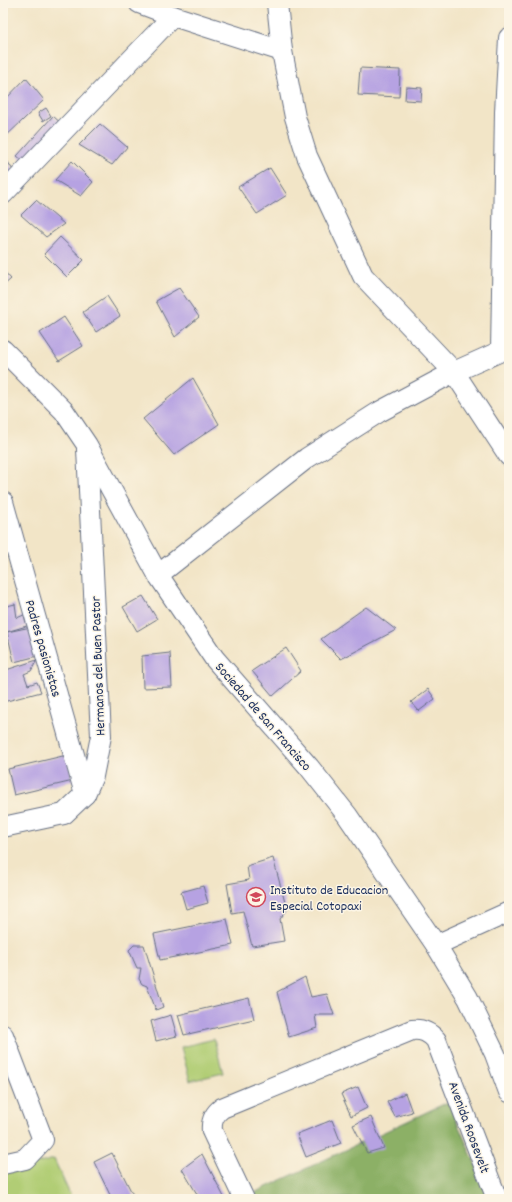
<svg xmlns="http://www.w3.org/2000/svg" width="512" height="1202" font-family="Dekko,sans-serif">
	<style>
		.green { fill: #b1cd74; stroke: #667e69 }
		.forest { fill: #8cb066; stroke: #547062 }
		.building { fill: #b6a2e2 }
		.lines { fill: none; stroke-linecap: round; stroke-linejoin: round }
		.minor-casing { stroke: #666f83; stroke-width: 22 }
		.minor { stroke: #fff; stroke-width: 20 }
		.labels { text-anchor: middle; stroke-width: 3; stroke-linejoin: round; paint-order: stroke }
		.street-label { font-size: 14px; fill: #1b2f5e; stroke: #fcf5e5 }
		.poi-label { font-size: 14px; fill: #1b2f5e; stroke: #fcf5e5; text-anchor: start }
	</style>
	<rect width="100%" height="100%" fill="#fcf5e5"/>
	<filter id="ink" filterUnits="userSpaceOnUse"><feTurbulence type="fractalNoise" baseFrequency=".025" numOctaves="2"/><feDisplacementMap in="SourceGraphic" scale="8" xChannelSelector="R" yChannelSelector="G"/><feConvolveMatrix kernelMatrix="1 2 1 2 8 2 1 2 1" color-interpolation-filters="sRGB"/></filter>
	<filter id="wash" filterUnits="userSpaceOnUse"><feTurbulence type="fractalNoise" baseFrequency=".012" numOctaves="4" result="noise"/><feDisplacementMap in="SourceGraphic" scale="16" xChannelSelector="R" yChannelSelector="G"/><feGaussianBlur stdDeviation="0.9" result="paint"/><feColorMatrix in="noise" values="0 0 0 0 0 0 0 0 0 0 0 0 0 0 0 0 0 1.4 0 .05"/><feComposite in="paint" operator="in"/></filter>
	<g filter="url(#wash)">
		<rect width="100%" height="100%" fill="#f2e5c7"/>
		<g class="green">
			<path d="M214,1039L223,1073L190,1081L181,1047Z"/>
			<path d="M54,1159L72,1199H3V1173Z"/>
		</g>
		<path class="forest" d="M448,1102L491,1199L243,1198Z"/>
		<g id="blocks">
			<g class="building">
				<path d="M360,68L400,70L399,97L358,95Z"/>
				<path d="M26,78L44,100L3,139V102Z"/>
				<path d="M406,87L422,88L421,101L405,100Z"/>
				<path d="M46,108L51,116L43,121L38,113Z"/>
				<path d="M53,116L63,125L27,164L17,156Z"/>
				<path d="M100,124L127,147L112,165L79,145Z"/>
				<path d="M72,161L93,182L81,196L55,180Z"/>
				<path d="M8,162L14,172L6,178L3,174V165Z"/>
				<path d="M270,168L287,195L257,214L238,187Z"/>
				<path d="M36,200L64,224L46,237L21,215Z"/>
				<path d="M60,237L84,260L67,277L44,254Z"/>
				<path d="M3,270L11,279L3,286Z"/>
				<path d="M179,288L199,317L175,337L156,301Z"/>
				<path d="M107,296L120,316L96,332L83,312Z"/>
				<path d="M64,317L83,346L59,361L40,333Z"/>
				<path d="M193,378L219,424L174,455L143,419Z"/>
				<path d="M143,596L157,619L137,631L123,607Z"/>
				<path d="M15,604L17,618L26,614L30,625L3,633V607Z"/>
				<path d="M366,607L396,630L341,659L321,639Z"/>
				<path d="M31,627L38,656L14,662L7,632Z"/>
				<path d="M286,648L301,671L273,696L252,671Z"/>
				<path d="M170,653L172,687L143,688L142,656Z"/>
				<path d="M37,660L31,671L24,674L28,685L37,682L41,692L3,702V671Z"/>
				<path d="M428,689L435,699L419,711L411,702Z"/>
				<path d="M67,755L73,781L14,795L8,769Z"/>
				<path d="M273,858L287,910L280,919L284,941L252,946L243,911L232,913L227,884L249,880L247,866Z"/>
				<path d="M203,886L208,903L186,909L181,892Z"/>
				<path d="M227,919L233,945L160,960L154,934Z"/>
				<path d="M134,945H144L163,1007L156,1010L147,986L142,984L139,979L141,968H137L129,950Z"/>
				<path d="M305,977L311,997L327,994L334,1015H315L317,1028L289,1037L277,992Z"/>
				<path d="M249,998L254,1019L184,1035L178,1015Z"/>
				<path d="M171,1015L177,1036L156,1041L151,1021Z"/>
				<path d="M358,1087L367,1108L351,1116L341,1094Z"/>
				<path d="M405,1093L412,1112L395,1117L387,1102Z"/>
				<path d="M371,1117L384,1148L367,1153L353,1125Z"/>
				<path d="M332,1120L341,1143L306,1157L297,1134Z"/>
				<path d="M112,1153L135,1199H112L94,1162Z"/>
				<path d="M202,1154L225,1199H200L182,1169Z"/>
			</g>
		</g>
	</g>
	<g filter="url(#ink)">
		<use href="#blocks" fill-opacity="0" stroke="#666f83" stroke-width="1"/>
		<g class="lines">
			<g class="minor-casing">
				<g id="minor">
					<path d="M139,3L173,16L282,51"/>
					<path d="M277,3L282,51L295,117L307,156L363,276L454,372L509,456"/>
					<path d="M3,194L173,16"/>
					<path d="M3,350L64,411L87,445L158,575L214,658L309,767L347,815L436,945L468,998L495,1054L509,1092"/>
					<path d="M501,351L505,112L509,38"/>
					<path d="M3,502L85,794"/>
					<path d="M158,575L307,458L379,412L454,372L501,351L509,350"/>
					<path d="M3,827L64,814L85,794L93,776L101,736L87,449"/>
					<path d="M436,945L509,912"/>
					<path d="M3,1035L43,1140L25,1159L3,1164"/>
					<path d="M244,1199L212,1131C211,1121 214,1114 222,1108L412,1030C422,1029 429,1032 436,1040L497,1199"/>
				</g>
			</g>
			<use href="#minor" class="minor"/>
		</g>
	</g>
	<defs>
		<g id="school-ring" transform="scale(1)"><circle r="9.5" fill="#fcf5e5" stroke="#d1495b" stroke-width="1.5"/><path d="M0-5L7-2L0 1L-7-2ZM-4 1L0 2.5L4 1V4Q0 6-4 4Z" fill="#d1495b"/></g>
	</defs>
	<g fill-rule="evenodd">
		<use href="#school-ring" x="256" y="897"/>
	</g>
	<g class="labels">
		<g class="street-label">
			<text transform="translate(44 648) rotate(74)" y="5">Padres pasionistas</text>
			<text transform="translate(97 666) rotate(-92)" y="5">Hermanos del Buen Pastor</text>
			<text transform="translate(264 716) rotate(49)" y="5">Sociedad de San Francisco</text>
			<text transform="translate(470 1127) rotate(70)" y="5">Avenida Roosevelt</text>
		</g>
		<g class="poi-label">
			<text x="270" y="894">Instituto de Educacion<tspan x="270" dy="16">Especial Cotopaxi</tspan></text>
		</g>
	</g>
	<rect width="512" height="1202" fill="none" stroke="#fcf5e5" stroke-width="16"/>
</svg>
